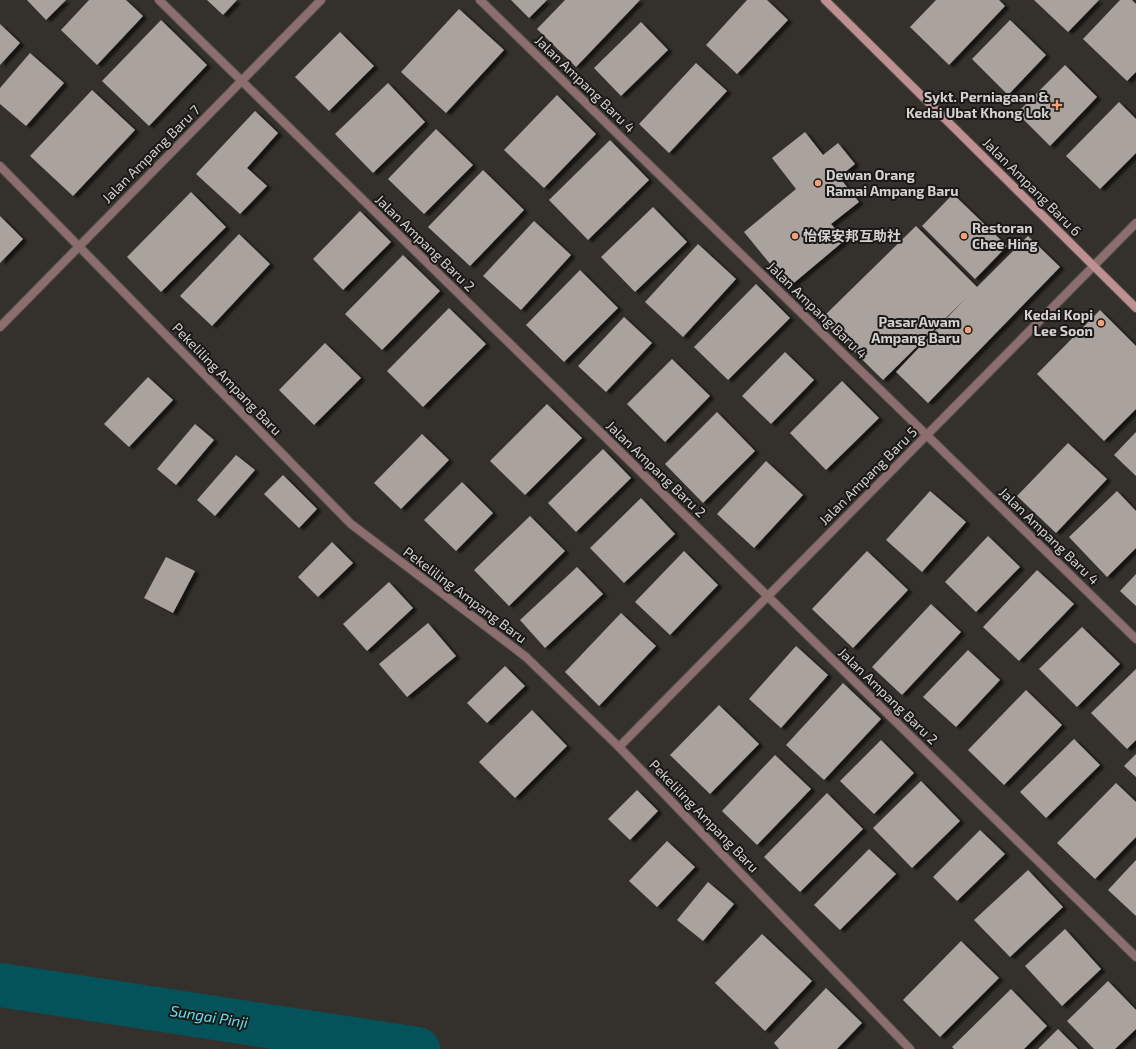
<svg xmlns="http://www.w3.org/2000/svg" width="1136" height="1049" font-family="'Exo 2','Noto Sans SC',sans-serif">
	<style>
		.lines { fill: none; stroke-linecap: round; stroke-linejoin: round }
		.river { stroke: #04535a; stroke-width: 44 }
		.building { fill: #a9a29d; filter: url(#shadow) }
		.street-casing { stroke: #514e49; stroke-width: 10 }
		.secondary-casing { stroke: #514e49; stroke-width: 10 }
		.street { stroke: #8c6e6f; stroke-width: 8 }
		.secondary { stroke: #bf9091; stroke-width: 8 }
		.poi-dot { fill: #f1a27b; stroke: #1a1917; stroke-width: 1.5 }
		.labels { text-anchor: middle; stroke-width: 4; stroke-linejoin: round; paint-order: stroke }
		.street-label { font-size: 14px; fill: #d4d2cf; stroke: #1a1917 }
		.poi-label { font-size: 14px; font-weight: bold; fill: #d4d2cf; stroke: #1a1917; text-anchor: end }
		.water-label { font-size: 15px; font-style: italic; fill: #60e2f0; stroke: #1a1917 }
	</style>
	<defs>
		<filter id="shadow"><feDropShadow dx="4.5" dy="2.5" stdDeviation="1" flood-color="#0009"/></filter>
	</defs>
	<rect width="100%" height="100%" fill="#34312c"/>
	<g class="lines">
		<path class="river" d="M0,985L418,1049"/>
	</g>
	<g class="building">
		<path d="M27,0H66L46,20Z"/>
		<path d="M89,0H126L143,16L97,65L61,30Z"/>
		<path d="M207,0H237L223,15Z"/>
		<path d="M511,0H547L529,18Z"/>
		<path d="M565,0H640L576,67L537,29Z"/>
		<path d="M747,0H767L788,20L737,74L706,45Z"/>
		<path d="M936,0H999L1005,6L949,65L910,27Z"/>
		<path d="M1034,0H1099L1068,32Z"/>
		<path d="M1120,0H1132L1136,4V72L1127,81L1083,39Z"/>
		<path d="M459,9L504,50L446,113L401,72Z"/>
		<path d="M161,20L207,65L149,126L102,81Z"/>
		<path d="M1010,20L1046,55L1008,95L972,59Z"/>
		<path d="M641,22L668,50L621,96L594,68Z"/>
		<path d="M0,24L20,43L0,65Z"/>
		<path d="M340,32L374,66L329,111L295,77Z"/>
		<path d="M30,53L64,83L26,126L0,104V88Z"/>
		<path d="M696,63L727,91L669,153L639,124Z"/>
		<path d="M1065,65L1097,97L1050,146L1017,113Z"/>
		<path d="M388,83L425,122L373,173L335,134Z"/>
		<path d="M92,90L135,130L73,196L30,156Z"/>
		<path d="M557,95L596,134L544,188L504,150Z"/>
		<path d="M1119,102L1136,119V153L1100,189L1066,156Z"/>
		<path d="M255,111L278,133L247,168L267,186L240,214L196,174Z"/>
		<path d="M436,129L473,165L424,214L388,179Z"/>
		<path d="M805,132L823,155L838,143L855,164L839,177L859,202L831,224L845,240L789,287L744,232L796,189L772,158Z"/>
		<path d="M610,140L649,180L588,240L549,200Z"/>
		<path d="M483,170L524,210L470,266L428,227Z"/>
		<path d="M191,192L226,227L161,292L127,257Z"/>
		<path d="M953,194L1007,246L975,279L922,226Z"/>
		<path d="M653,207L687,242L635,292L601,257Z"/>
		<path d="M360,211L391,242L343,290L313,259Z"/>
		<path d="M0,216L23,239L0,263Z"/>
		<path d="M534,221L571,255L521,310L483,276Z"/>
		<path d="M916,226L977,287L1028,236L1060,267L928,403L896,372L965,299L883,380L821,319Z"/>
		<path d="M239,234L270,264L212,326L180,296Z"/>
		<path d="M698,244L736,279L683,337L645,302Z"/>
		<path d="M403,255L440,291L382,350L345,314Z"/>
		<path d="M580,270L618,308L564,362L526,325Z"/>
		<path d="M756,284L790,318L728,380L694,347Z"/>
		<path d="M449,308L486,344L423,407L387,371Z"/>
		<path d="M1100,310L1136,346V409L1104,441L1037,374Z"/>
		<path d="M624,317L652,343L606,392L578,366Z"/>
		<path d="M325,343L361,378L314,425L279,390Z"/>
		<path d="M785,352L814,380L771,424L742,396Z"/>
		<path d="M672,359L710,396L665,442L627,404Z"/>
		<path d="M148,377L173,400L129,447L104,424Z"/>
		<path d="M842,381L879,418L826,470L790,433Z"/>
		<path d="M547,404L582,438L525,495L490,461Z"/>
		<path d="M717,412L755,451L703,503L665,464Z"/>
		<path d="M195,424L214,440L176,485L157,469Z"/>
		<path d="M1136,432V476L1114,455Z"/>
		<path d="M422,434L449,460L401,509L374,483Z"/>
		<path d="M1068,443L1107,479L1056,533L1017,496Z"/>
		<path d="M603,449L631,478L576,532L548,503Z"/>
		<path d="M236,455L255,470L215,516L197,500Z"/>
		<path d="M766,461L803,495L754,548L717,514Z"/>
		<path d="M283,475L317,509L299,528L264,494Z"/>
		<path d="M462,482L493,513L456,551L424,520Z"/>
		<path d="M930,491L966,522L922,572L886,540Z"/>
		<path d="M1117,491L1136,511V548L1107,577L1069,537Z"/>
		<path d="M641,498L675,534L624,583L590,548Z"/>
		<path d="M530,516L565,551L509,606L474,570Z"/>
		<path d="M988,536L1020,567L976,612L945,582Z"/>
		<path d="M332,542L353,563L318,597L298,577Z"/>
		<path d="M684,551L718,585L670,635L635,602Z"/>
		<path d="M867,551L908,590L853,648L812,609Z"/>
		<path d="M166,557L195,571L173,613L144,598Z"/>
		<path d="M577,567L603,594L545,648L520,620Z"/>
		<path d="M1037,570L1074,604L1019,661L983,627Z"/>
		<path d="M1136,574V606L1120,591Z"/>
		<path d="M389,582L413,608L367,651L343,624Z"/>
		<path d="M931,604L961,632L902,695L872,667Z"/>
		<path d="M621,613L656,646L599,706L565,672Z"/>
		<path d="M428,623L456,656L407,697L379,664Z"/>
		<path d="M1082,627L1120,664L1077,707L1039,669Z"/>
		<path d="M796,646L828,675L781,728L749,699Z"/>
		<path d="M968,650L1000,680L956,727L923,697Z"/>
		<path d="M505,666L525,686L487,723L467,703Z"/>
		<path d="M1136,669V740L1127,749L1091,713Z"/>
		<path d="M843,683L881,719L824,780L786,745Z"/>
		<path d="M1026,690L1062,725L1004,785L968,750Z"/>
		<path d="M719,705L759,744L710,794L670,755Z"/>
		<path d="M532,710L567,746L515,798L479,762Z"/>
		<path d="M1074,739L1100,765L1046,818L1020,792Z"/>
		<path d="M881,740L914,773L874,814L840,781Z"/>
		<path d="M1136,754V777L1124,766Z"/>
		<path d="M775,755L811,789L757,845L722,811Z"/>
		<path d="M921,781L960,821L912,868L873,828Z"/>
		<path d="M1116,783L1136,802V837L1095,879L1057,843Z"/>
		<path d="M637,790L658,811L630,840L608,819Z"/>
		<path d="M827,793L863,829L800,892L764,857Z"/>
		<path d="M980,830L1005,854L957,901L933,877Z"/>
		<path d="M667,841L695,867L657,907L629,881Z"/>
		<path d="M869,849L896,874L840,930L814,905Z"/>
		<path d="M1136,860V916L1108,890Z"/>
		<path d="M1028,870L1063,907L1010,957L974,920Z"/>
		<path d="M708,882L734,904L703,941L677,920Z"/>
		<path d="M1065,929L1101,969L1062,1006L1025,966Z"/>
		<path d="M762,934L812,981L765,1031L715,983Z"/>
		<path d="M961,941L999,978L940,1037L903,1000Z"/>
		<path d="M1108,981L1136,1010V1029L1115,1049H1094L1067,1021Z"/>
		<path d="M826,988L862,1023L837,1049H779L774,1043Z"/>
		<path d="M1011,989L1047,1026L1024,1049H954L952,1047Z"/>
		<path d="M1058,1029L1078,1049H1038Z"/>
	</g>
	<g class="lines">
		<g class="street-casing">
			<g id="street">
				<path d="M159,0L1136,957"/>
				<path d="M480,0L1136,639"/>
				<path d="M0,166L351,524L526,657L619,747L910,1049"/>
				<path d="M0,327L321,0"/>
				<path d="M619,747L1136,223"/>
			</g>
		</g>
		<g class="secondary-casing">
			<path id="secondary" d="M825,0L1136,308"/>
		</g>
		<use href="#street" class="street"/>
		<use href="#secondary" class="secondary"/>
	</g>
	<g class="poi-dot">
		<path d="M1055 99h4v4h4v4h-4v4h-4v-4h-4v-4h4z"/>
		<circle cx="818" cy="183" r="4"/>
		<circle cx="795" cy="236" r="4"/>
		<circle cx="964" cy="236" r="4"/>
		<circle cx="1101" cy="323" r="4"/>
		<circle cx="968" cy="330" r="4"/>
	</g>
	<g class="labels">
		<g class="street-label">
			<text transform="translate(585 84) rotate(44)" y="5">Jalan Ampang Baru 4</text>
			<text transform="translate(151 154) rotate(-45)" y="5">Jalan Ampang Baru 7</text>
			<text transform="translate(1032 187) rotate(45)" y="5">Jalan Ampang Baru 6</text>
			<text transform="translate(425 243) rotate(44)" y="5">Jalan Ampang Baru 2</text>
			<text transform="translate(817 310) rotate(44)" y="5">Jalan Ampang Baru 4</text>
			<text transform="translate(227 379) rotate(46)" y="5">Pekeliling Ampang Baru</text>
			<text transform="translate(656 469) rotate(44)" y="5">Jalan Ampang Baru 2</text>
			<text transform="translate(868 476) rotate(-45)" y="5">Jalan Ampang Baru 5</text>
			<text transform="translate(1049 536) rotate(44)" y="5">Jalan Ampang Baru 4</text>
			<text transform="translate(465 595) rotate(37)" y="5">Pekeliling Ampang Baru</text>
			<text transform="translate(888 696) rotate(44)" y="5">Jalan Ampang Baru 2</text>
			<text transform="translate(704 816) rotate(46)" y="5">Pekeliling Ampang Baru</text>
		</g>
		<g class="poi-label">
			<text x="1049" y="102">Sykt. Perniagaan &amp;<tspan x="1049" dy="16">Kedai Ubat Khong Lok</tspan></text>
			<text x="826" y="180" text-anchor="start">Dewan Orang<tspan x="826" dy="16">Ramai Ampang Baru</tspan></text>
			<text x="972" y="233" text-anchor="start">Restoran<tspan x="972" dy="16">Chee Hing</tspan></text>
			<text x="803" y="241" text-anchor="start">怡保安邦互助社</text>
			<text x="1093" y="320">Kedai Kopi<tspan x="1093" dy="16">Lee Soon</tspan></text>
			<text x="960" y="327">Pasar Awam<tspan x="960" dy="16">Ampang Baru</tspan></text>
		</g>
		<g class="water-label">
			<text transform="translate(209 1017) rotate(9)" y="5">Sungai Pinji</text>
		</g>
	</g>
</svg>
